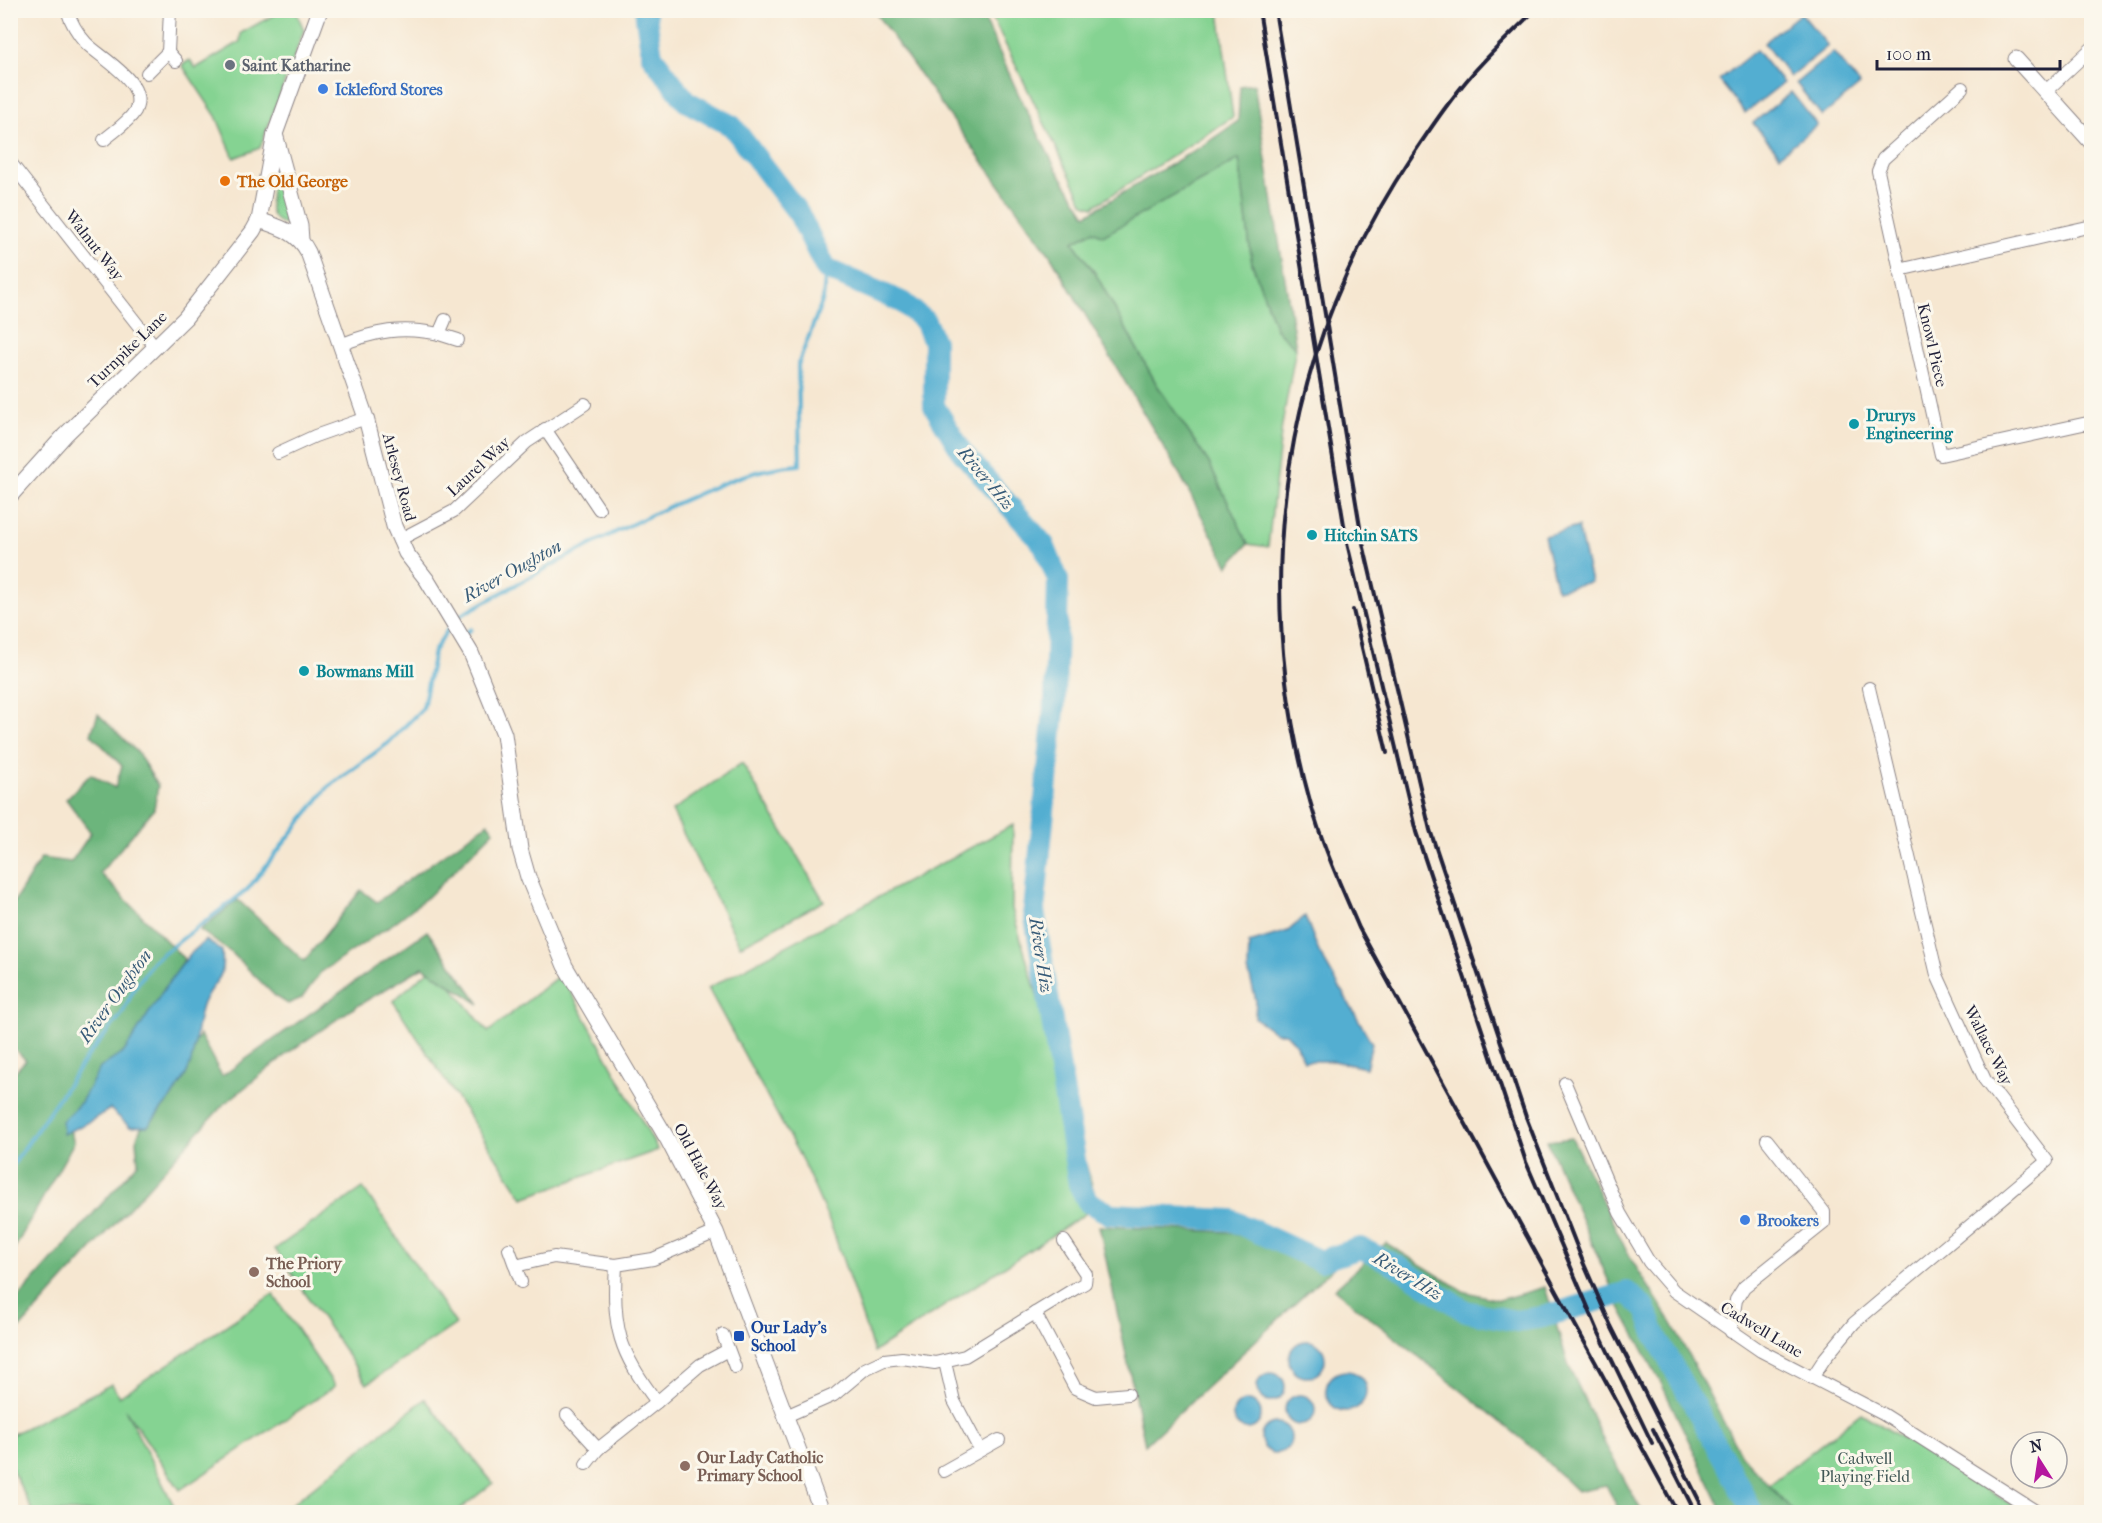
<svg xmlns="http://www.w3.org/2000/svg" width="2102" height="1523" font-family="'IM FELL French Canon',serif">
	<style>
		.green { fill: #85d392; stroke: #547a66; stroke-width: 1.5 }
		.forest { fill: #6cb57c; stroke: #476c5c; stroke-width: 1.5 }
		.water { fill: #53aed1; stroke: #3a6886; stroke-width: 1.5 }
		.lines { fill: none; stroke-linecap: round; stroke-linejoin: round }
		.stream { stroke: #53aed1; stroke-width: 4 }
		.river { stroke: #53aed1; stroke-width: 22 }
		.minor-casing { stroke: #8c8486; stroke-width: 14 }
		.tertiary-casing { stroke: #8c8486; stroke-width: 17 }
		.minor { stroke: #fff; stroke-width: 12 }
		.tertiary { stroke: #fff; stroke-width: 15 }
		.rail { stroke: #22223b; stroke-width: 4 }
		.worship-dot { fill: #6b7280; stroke: #fbf7ec; stroke-width: 2 }
		.shop-dot { fill: #3f7fe0; stroke: #fbf7ec; stroke-width: 2 }
		.food-dot { fill: #e8710a; stroke: #fbf7ec; stroke-width: 2 }
		.culture-dot { fill: #0f9aa8; stroke: #fbf7ec; stroke-width: 2 }
		.education-dot { fill: #8d6e63; stroke: #fbf7ec; stroke-width: 2 }
		.transit-dot { fill: #1a4fb4; stroke: #fbf7ec; stroke-width: 2 }
		.labels { text-anchor: middle; stroke-width: 6; stroke-linejoin: round; paint-order: stroke }
		.worship-label { font-size: 16px; font-weight: bold; fill: #5b616d; stroke: #fbf7ec; text-anchor: start }
		.shop-label { font-size: 16px; font-weight: bold; fill: #366cbe; stroke: #fbf7ec; text-anchor: start }
		.food-label { font-size: 16px; font-weight: bold; fill: #c56008; stroke: #fbf7ec; text-anchor: start }
		.street-label { font-size: 16px; fill: #22223b; stroke: #fbf7ec }
		.culture-label { font-size: 16px; font-weight: bold; fill: #0d838f; stroke: #fbf7ec; text-anchor: start }
		.education-label { font-size: 16px; font-weight: bold; fill: #785e54; stroke: #fbf7ec; text-anchor: start }
		.transit-label { font-size: 16px; font-weight: bold; fill: #164399; stroke: #fbf7ec; text-anchor: start }
		.park-label { font-size: 16px; fill: #405755; stroke: #fbf7ec }
		.water-label { font-size: 18px; font-style: italic; fill: #365a77; stroke: #fbf7ec }
	</style>
	<rect width="100%" height="100%" fill="#fbf7ec"/>
	<filter id="ink" filterUnits="userSpaceOnUse"><feTurbulence type="fractalNoise" baseFrequency=".0167" numOctaves="2"/><feDisplacementMap in="SourceGraphic" scale="12" xChannelSelector="R" yChannelSelector="G"/><feConvolveMatrix kernelMatrix="1 2 1 2 8 2 1 2 1" color-interpolation-filters="sRGB"/></filter>
	<filter id="wash" filterUnits="userSpaceOnUse"><feTurbulence type="fractalNoise" baseFrequency=".008" numOctaves="4" result="noise"/><feDisplacementMap in="SourceGraphic" scale="24" xChannelSelector="R" yChannelSelector="G"/><feGaussianBlur stdDeviation="1.35" result="paint"/><feColorMatrix in="noise" values="0 0 0 0 0 0 0 0 0 0 0 0 0 0 0 0 0 1.4 0 .05"/><feComposite in="paint" operator="in"/></filter>
	<g filter="url(#wash)">
		<rect width="100%" height="100%" fill="#f6e7d1"/>
		<g class="green">
			<path d="M281,11H296L304,30L260,148L234,158L216,116L182,65L190,60L196,68L240,42L241,33Z"/>
			<path d="M989,11H1219L1233,117L1093,207L1084,204Z"/>
			<path d="M1239,159L1252,263L1276,329L1296,348L1282,425L1268,547L1248,544L1209,463L1157,385L1095,273L1073,242L1093,231L1103,235Z"/>
			<path d="M278,170L292,223C261,228 271,188 274,172Z"/>
			<path d="M742,763L824,901L740,946L672,811Z"/>
			<path d="M1013,825L1012,909L1097,1202L1088,1212L874,1352L832,1228L803,1162L708,988Z"/>
			<path d="M435,965L488,1032L561,974L658,1150L523,1198L393,1001Z"/>
			<path d="M363,1188L456,1324L367,1384L275,1249Z"/>
			<path d="M273,1294L335,1386L180,1490L125,1409L177,1512H33L11,1467V1435L112,1384L119,1397Z"/>
			<path d="M425,1399L493,1483L456,1512H282Z"/>
			<path d="M1861,1413L2024,1512H1794L1768,1486Z"/>
		</g>
		<g class="forest">
			<path d="M874,11H981L1017,91L1055,167L1086,215L1205,144L1238,121L1240,86L1254,84L1296,348L1276,329L1252,263L1239,159L1103,236L1093,231L1073,242L1095,273L1157,385L1209,463L1248,544L1228,566L1179,473L1050,255Z"/>
			<path d="M98,714L138,753L158,786L154,809L100,873L184,959L143,1039L68,1125L74,1142L11,1255L10,1077L26,1060L11,1046V907L41,858L71,862L91,833L66,799L91,774L115,788L122,766L91,734Z"/>
			<path d="M488,823L494,831L430,895L394,923L320,973L302,998L288,1004L275,996L233,954L200,930L238,900L304,961L361,890L377,902Z"/>
			<path d="M427,931L480,1004L423,967L352,1009L288,1053L223,1105L11,1338V1306L138,1163L136,1140L155,1093L200,1035L222,1076Z"/>
			<path d="M1572,1138L1629,1256L1670,1320L1741,1455L1794,1512H1723L1661,1383L1620,1307L1547,1141Z"/>
			<path d="M1099,1226L1228,1232L1338,1263L1145,1445Z"/>
			<path d="M1386,1243L1463,1291L1499,1300L1545,1287L1568,1364L1605,1444L1642,1512H1620L1606,1485L1577,1491L1527,1443L1334,1289Z"/>
		</g>
		<g class="water">
			<path d="M1801,13L1828,46L1790,77L1764,43Z"/>
			<path d="M1756,50L1783,83L1745,113L1719,80Z"/>
			<path d="M1833,52L1860,85L1822,116L1796,83Z"/>
			<path d="M1791,92L1817,125L1780,155L1753,123Z"/>
			<path d="M1578,527L1591,582L1557,590L1544,536Z"/>
			<path d="M1305,916L1319,952L1372,1043L1366,1068L1333,1061H1304L1295,1043L1286,1033H1276L1255,1018L1256,1000L1248,970L1249,943L1288,931Z"/>
			<path d="M206,940L222,951C225,985 215,976 204,1001C197,1014 196,1048 190,1065C183,1087 162,1108 148,1126L130,1127L110,1109L87,1123L63,1134L62,1121L81,1102L100,1068L124,1052L166,986L190,954Z"/>
			<circle cx="1307" cy="1359" r="18"/>
			<circle cx="1346" cy="1391" r="20"/>
			<circle cx="1271" cy="1387" r="14"/>
			<circle cx="1300" cy="1410" r="15"/>
			<circle cx="1247" cy="1415" r="14"/>
			<circle cx="1276" cy="1438" r="15"/>
		</g>
		<g class="lines">
			<g class="stream">
				<path d="M456,618C528,578 599,538 675,504C719,485 750,468 800,465L798,365L823,299L826,269"/>
				<path d="M464,634L471,629"/>
				<path d="M10,1169L86,1058L122,1014L134,989L153,961L247,890L328,787L387,744L423,708L434,651L450,626"/>
			</g>
			<path class="river" d="M645,10L652,56L686,101L732,126L799,214L826,269L902,302L925,321L934,342V406L962,452L1044,545L1058,580L1055,700L1034,911L1079,1184L1088,1202L1110,1214L1231,1220L1320,1261L1360,1248L1396,1265L1465,1311L1516,1321L1543,1317L1627,1292L1645,1308L1656,1336L1753,1512"/>
		</g>
	</g>
	<g filter="url(#ink)">
		<g class="lines">
			<g class="minor-casing">
				<g id="minor">
					<path d="M67,10C71,23 77,33 86,43C102,59 149,83 135,111C128,123 114,131 104,140"/>
					<path d="M170,10L168,52L176,61"/>
					<path d="M147,73L168,52"/>
					<path d="M1962,88L1883,159L1878,171L1941,455L2092,422"/>
					<path d="M2046,91L2092,48"/>
					<path d="M10,162L156,348"/>
					<path d="M1899,270L2092,226"/>
					<path d="M445,320L439,334L458,340"/>
					<path d="M340,345C375,331 402,326 439,334"/>
					<path d="M545,429L599,509"/>
					<path d="M278,453L315,436L366,418"/>
					<path d="M399,540L454,511L527,442L585,404"/>
					<path d="M1565,1083L1620,1213L1649,1262L1674,1291L1761,1351L1883,1414L2037,1512"/>
					<path d="M716,1232L653,1259L616,1265C612,1328 619,1352 657,1402L700,1365L728,1350"/>
					<path d="M509,1249L521,1282"/>
					<path d="M515,1266L554,1257L616,1265"/>
					<path d="M1035,1313L1075,1388L1096,1397L1128,1394"/>
					<path d="M1731,1332L1736,1300L1744,1287L1824,1223V1212L1767,1140"/>
					<path d="M723,1335L735,1367"/>
					<path d="M945,1362L954,1401L980,1450"/>
					<path d="M1812,1378L1825,1358L1854,1323L2047,1161L1985,1080L1937,975L1869,688"/>
					<path d="M567,1415L598,1449"/>
					<path d="M786,1416L834,1395L865,1369L884,1360L902,1358L935,1363L965,1356L1076,1288L1085,1283L1086,1274L1064,1241"/>
					<path d="M586,1464L598,1449L657,1402"/>
					<path d="M944,1471L999,1440"/>
				</g>
			</g>
			<g class="tertiary-casing">
				<g id="tertiary">
					<path d="M2016,59L2092,143"/>
					<path d="M275,134L300,226L301,240"/>
					<path d="M259,220C279,227 298,232 308,252L366,418L394,526L406,553L427,580L471,653L504,734L520,849L528,877L565,966L668,1140L716,1232L822,1512"/>
					<path d="M10,496L65,435L185,318L253,231L259,220L275,134L320,10"/>
				</g>
			</g>
			<use href="#minor" class="minor"/>
			<use href="#tertiary" class="tertiary"/>
			<g class="rail">
				<path d="M1259,10L1347,543L1416,832L1526,1162L1599,1333L1652,1443"/>
				<path d="M1275,10L1362,539L1430,830L1526,1117L1583,1262L1611,1326L1705,1512"/>
				<path d="M1535,10C1518,27 1501,43 1485,60C1457,89 1434,123 1412,156C1283,349 1248,577 1310,801C1322,845 1341,886 1359,928L1677,1512"/>
				<path d="M1353,610L1387,753"/>
				<path d="M1653,1429L1695,1512"/>
			</g>
		</g>
	</g>
	<circle class="worship-dot" cx="230" cy="65" r="6"/>
	<g class="shop-dot">
		<circle cx="323" cy="89" r="6"/>
		<circle cx="1745" cy="1220" r="6"/>
	</g>
	<circle class="food-dot" cx="225" cy="181" r="6"/>
	<g class="culture-dot">
		<circle cx="1854" cy="424" r="6"/>
		<circle cx="1312" cy="535" r="6"/>
		<circle cx="304" cy="671" r="6"/>
	</g>
	<g class="education-dot">
		<circle cx="254" cy="1272" r="6"/>
		<circle cx="685" cy="1466" r="6"/>
	</g>
	<rect class="transit-dot" x="733" y="1330" width="12" height="12" rx="3"/>
	<g class="labels">
		<g class="worship-label">
			<text x="242" y="71">Saint Katharine</text>
		</g>
		<g class="shop-label">
			<text x="335" y="95">Ickleford Stores</text>
			<text x="1757" y="1226">Brookers</text>
		</g>
		<g class="food-label">
			<text x="237" y="187">The Old George</text>
		</g>
		<g class="street-label">
			<text transform="translate(95 245) rotate(52)" y="6">Walnut Way</text>
			<text transform="translate(1933 345) rotate(77)" y="6">Knowl Piece</text>
			<text transform="translate(127 349) rotate(-44)" y="6">Turnpike Lane</text>
			<text transform="translate(478 466) rotate(-43)" y="6">Laurel Way</text>
			<text transform="translate(400 477) rotate(75)" y="6">Arlesey Road</text>
			<text transform="translate(1989 1045) rotate(63)" y="6">Wallace Way</text>
			<text transform="translate(701 1166) rotate(62)" y="6">Old Hale Way</text>
			<text transform="translate(1762 1329) rotate(31)" y="6">Cadwell Lane</text>
		</g>
		<g class="culture-label">
			<text x="1866" y="421">Drurys<tspan x="1866" dy="18">Engineering</tspan></text>
			<text x="1324" y="541">Hitchin SATS</text>
			<text x="316" y="677">Bowmans Mill</text>
		</g>
		<g class="education-label">
			<text x="266" y="1269">The Priory<tspan x="266" dy="18">School</tspan></text>
			<text x="697" y="1463">Our Lady Catholic<tspan x="697" dy="18">Primary School</tspan></text>
		</g>
		<g class="transit-label">
			<text x="751" y="1333">Our Lady's<tspan x="751" dy="18">School</tspan></text>
		</g>
		<g class="park-label">
			<text x="1865" y="1464">Cadwell<tspan x="1865" dy="18">Playing Field</tspan></text>
		</g>
		<g class="water-label">
			<text transform="translate(986 478) rotate(50)" y="6">River Hiz</text>
			<text transform="translate(512 571) rotate(-29)" y="6">River Oughton</text>
			<text transform="translate(1041 955) rotate(81)" y="6">River Hiz</text>
			<text transform="translate(115 996) rotate(-54)" y="6">River Oughton</text>
			<text transform="translate(1408 1276) rotate(31)" y="6">River Hiz</text>
		</g>
	</g>
	<rect width="2102" height="1523" fill="none" stroke="#fbf7ec" stroke-width="36"/>
	<g transform="translate(2039 1460) rotate(348)"><circle r="28" fill="#fbf7ec" stroke="#a4a2a5" stroke-width="1.5"/>
	<path d="M0-4.5L10 22L0 15L-10 22Z" fill="#b5179e"/>
	<text y="-9" font-size="16" font-weight="bold" text-anchor="middle" fill="#22223b">N</text>
	</g>
	<path d="M1877 60v9h183v-9" fill="none" stroke="#22223b" stroke-width="3"/>
	<text x="1886" y="60" font-size="18" fill="#22223b" stroke="#fbf7ec" stroke-width="4.5" paint-order="stroke">100 m</text>
</svg>
